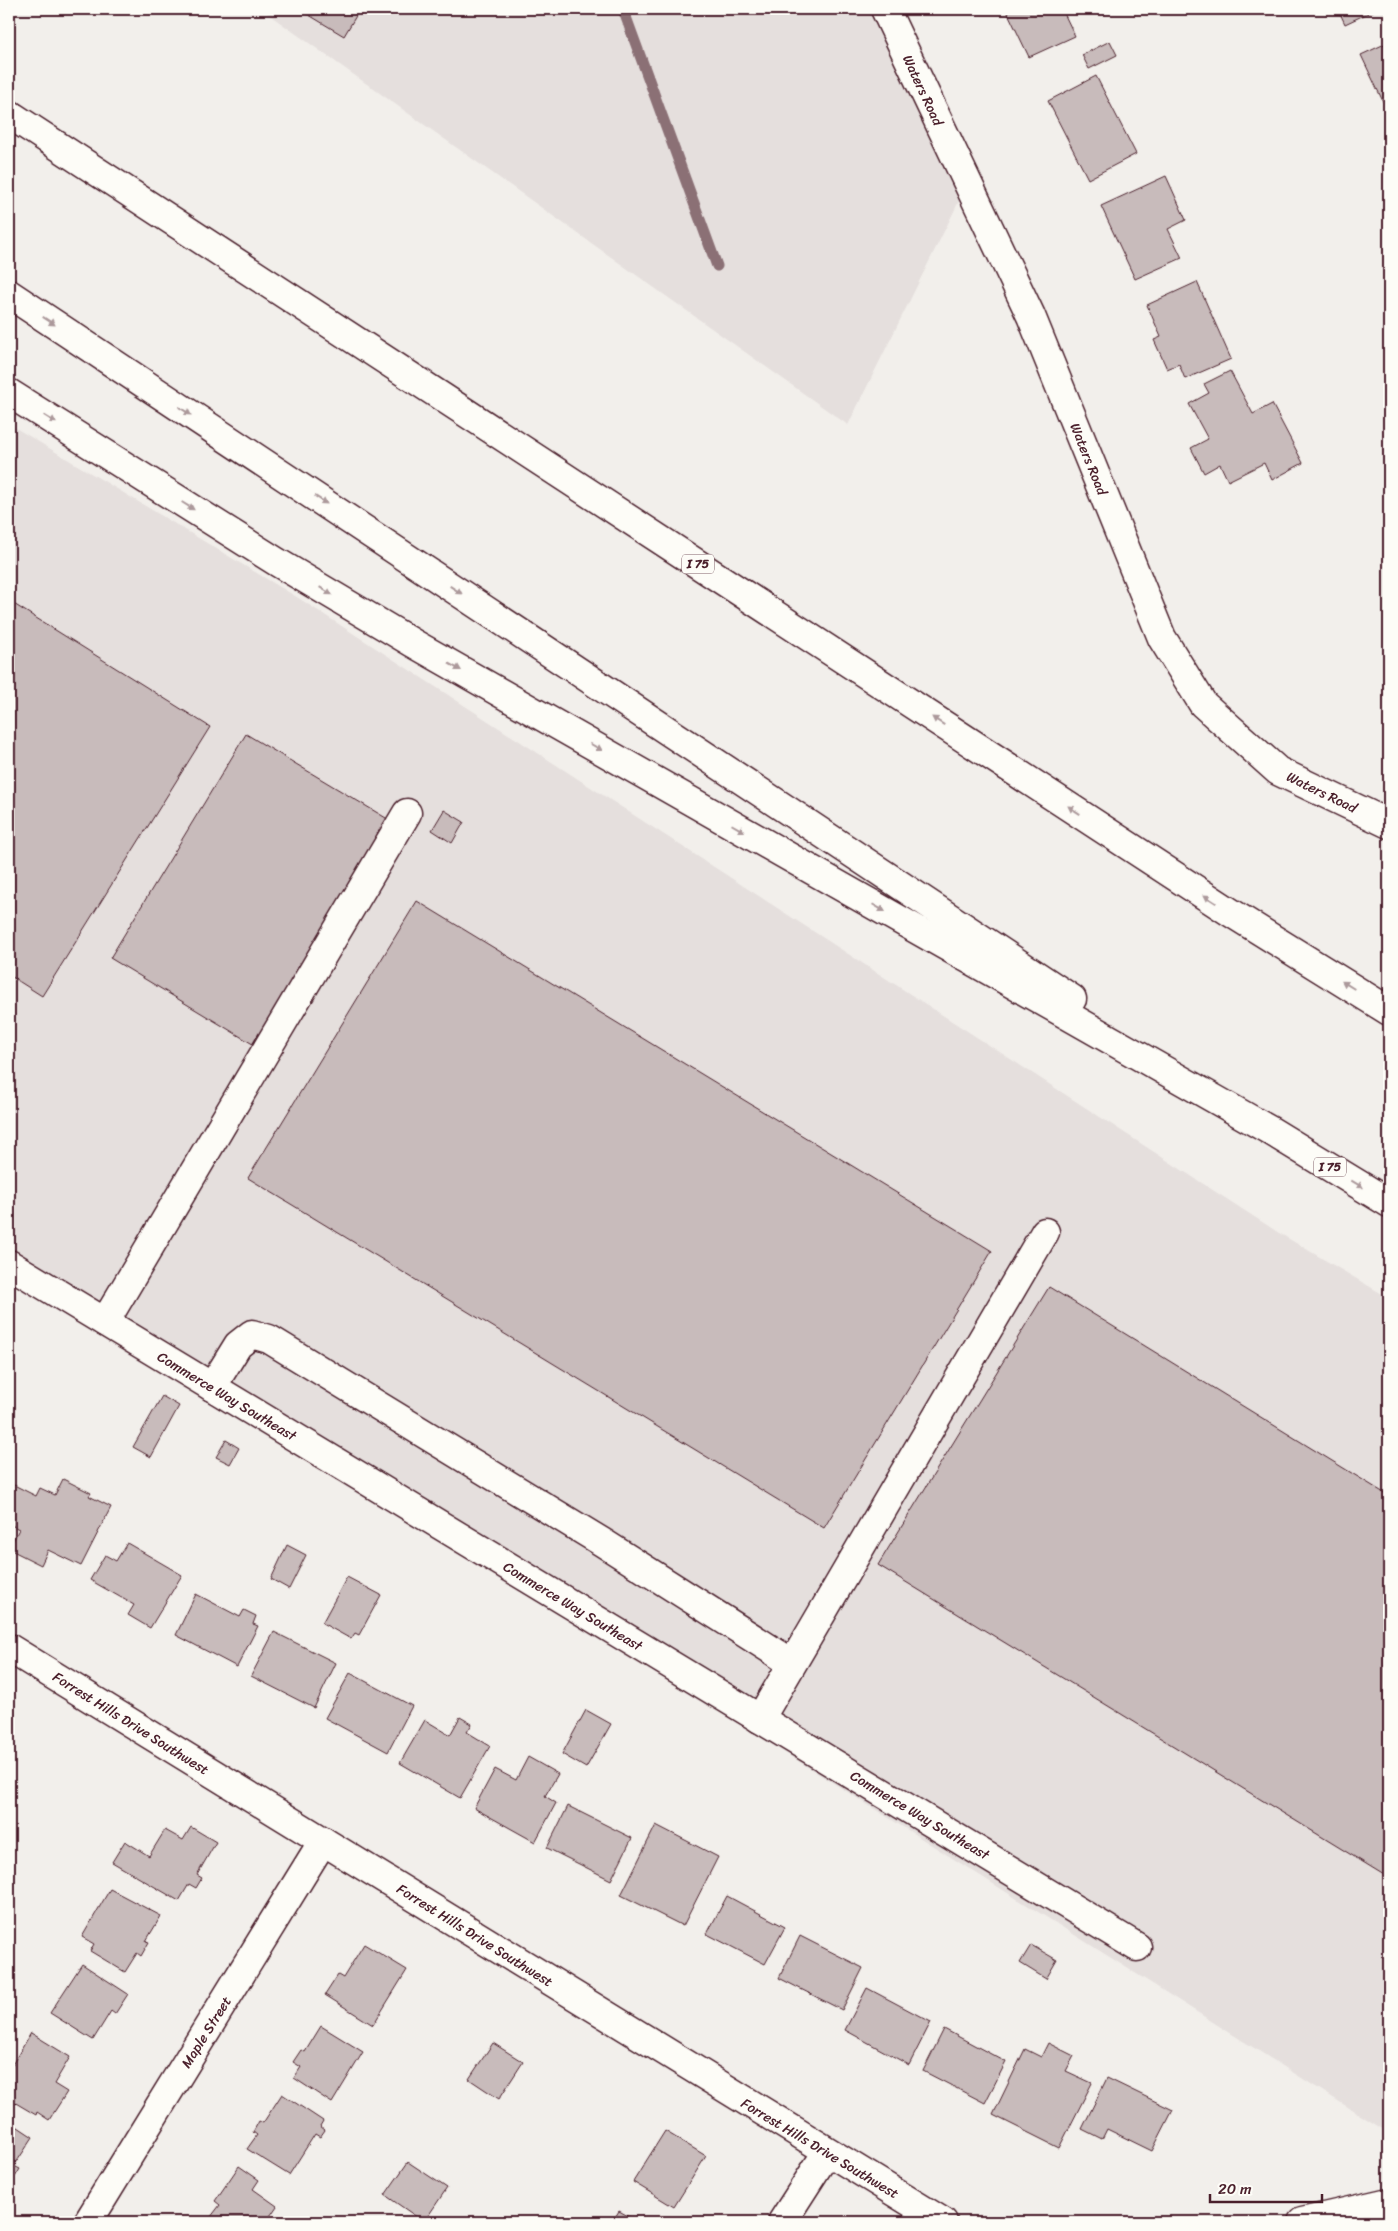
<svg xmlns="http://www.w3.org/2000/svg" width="1398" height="2231" font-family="Sriracha,sans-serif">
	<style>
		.built { fill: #e5dfdd }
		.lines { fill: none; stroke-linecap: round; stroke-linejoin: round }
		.stream { stroke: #8b6f75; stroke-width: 11 }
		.building { fill: #c8bbbb; stroke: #4a1f2b }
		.minor-casing { stroke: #4a1f2b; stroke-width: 31 }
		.highway-casing { stroke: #4a1f2b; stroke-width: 31 }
		.minor { stroke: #fdfcf7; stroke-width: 28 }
		.highway { stroke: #fdfcf7; stroke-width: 28 }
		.oneway { fill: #ac999b }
		.labels { text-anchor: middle; stroke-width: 4; stroke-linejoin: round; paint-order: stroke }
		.shield { fill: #fdfcf7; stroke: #806168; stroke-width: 1 }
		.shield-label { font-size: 12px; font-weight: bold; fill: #4a1f2b }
		.street-label { font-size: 14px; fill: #4a1f2b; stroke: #fdfcf7 }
	</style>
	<rect width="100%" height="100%" fill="#f2efeb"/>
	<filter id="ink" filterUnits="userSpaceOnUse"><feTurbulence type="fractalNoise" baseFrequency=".02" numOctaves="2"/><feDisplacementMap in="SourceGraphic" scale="10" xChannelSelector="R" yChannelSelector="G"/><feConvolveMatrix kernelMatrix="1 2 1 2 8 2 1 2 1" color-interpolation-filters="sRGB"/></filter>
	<g filter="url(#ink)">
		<g class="built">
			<path d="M261,9H878L967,185L848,425Z"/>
			<path d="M9,424L300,599L1279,1233L1389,1298V2133L757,1735L9,1274Z"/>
		</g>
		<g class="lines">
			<path class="stream" d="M623,9L717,266"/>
		</g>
		<g class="building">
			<path d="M299,9H360L344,36Z"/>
			<path d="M1006,9H1062L1075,36L1029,57Z"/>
			<path d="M1338,9H1377L1345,24Z"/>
			<path d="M1110,41L1117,55L1089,69L1082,55Z"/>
			<path d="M1389,42V114L1361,55Z"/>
			<path d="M1096,76L1136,154L1088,179L1048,101Z"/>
			<path d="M1166,176L1186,220L1168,229L1182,258L1135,279L1101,206Z"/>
			<path d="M1197,282L1231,359L1185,379L1179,364L1167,369L1154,340L1161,337L1147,305Z"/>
			<path d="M1230,371L1253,414L1272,404L1303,463L1272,480L1264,463L1228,481L1220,464L1204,473L1191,448L1208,439L1189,404L1209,393L1204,384Z"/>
			<path d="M9,601L210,727L42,996L9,975Z"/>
			<path d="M246,734L391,821L256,1046L110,958Z"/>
			<path d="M444,810L464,822L452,843L432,830Z"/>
			<path d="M417,901L992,1251L824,1528L248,1178Z"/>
			<path d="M1049,1287L1389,1496V1878L878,1565Z"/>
			<path d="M162,1396L179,1406L151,1457L133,1447Z"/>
			<path d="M226,1440L239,1448L230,1464L216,1457Z"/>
			<path d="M63,1479L91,1493L89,1496L111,1507L81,1566L48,1550L41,1565L9,1549L19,1529L9,1524L10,1483L36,1496L40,1488L55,1495Z"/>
			<path d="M127,1543L182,1575L150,1628L128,1615L134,1605L90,1580L105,1555L116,1561Z"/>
			<path d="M287,1545L306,1555L289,1589L271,1579Z"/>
			<path d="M347,1577L381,1595L359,1635L355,1633L351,1639L322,1623Z"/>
			<path d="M196,1594L240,1617L244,1610L256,1616L253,1624L258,1626L237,1667L176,1635Z"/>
			<path d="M274,1632L336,1663L314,1708L251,1676Z"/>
			<path d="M350,1673L412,1706L388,1752L325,1718Z"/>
			<path d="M586,1710L611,1724L586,1768L562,1754Z"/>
			<path d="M460,1717L472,1724L467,1732L490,1746L460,1798L400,1763L425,1720L450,1735Z"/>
			<path d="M528,1757L558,1774L545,1796L556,1803L535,1842L474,1808L495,1769L516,1780Z"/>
			<path d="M568,1806L632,1838L611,1880L547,1848Z"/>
			<path d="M656,1825L718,1857L683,1926L621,1895Z"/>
			<path d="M191,1827L216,1842L197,1875L202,1878L196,1888L189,1884L179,1901L112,1862L125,1841L149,1856L165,1830L183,1840Z"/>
			<path d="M110,1889L161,1916L146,1941L149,1942L141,1956L137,1953L125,1972L90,1951L94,1944L82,1937Z"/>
			<path d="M727,1896L785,1927L765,1964L707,1934Z"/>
			<path d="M800,1936L863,1968L842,2010L779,1978Z"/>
			<path d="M364,1944L407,1970L373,2025L325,1995L338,1975L343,1978Z"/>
			<path d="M1031,1945L1057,1960L1046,1979L1020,1963Z"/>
			<path d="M82,1964L128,1994L115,2014L111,2011L93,2040L50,2013Z"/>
			<path d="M867,1988L931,2022L909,2065L845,2030Z"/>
			<path d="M321,2026L363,2052L332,2103L294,2078L301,2067L293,2062L301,2050L305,2052Z"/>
			<path d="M944,2029L1006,2062L985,2103L923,2071Z"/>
			<path d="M31,2033L70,2057L54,2084L67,2092L49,2120L37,2112L36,2115L9,2099V2070Z"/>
			<path d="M493,2043L523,2062L499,2099L469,2079Z"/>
			<path d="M1048,2043L1074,2056L1066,2071L1092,2083L1059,2148L993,2115L1025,2049L1041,2057Z"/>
			<path d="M1107,2078L1173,2110L1152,2151L1107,2129L1102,2139L1082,2129Z"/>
			<path d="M282,2094L323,2121L320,2126L325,2130L320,2137L315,2134L289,2175L247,2149L257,2135L253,2132L259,2121L263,2123Z"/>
			<path d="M9,2121L33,2137L14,2166L20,2169L15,2177L10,2174L9,2177Z"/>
			<path d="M665,2131L706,2156L674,2207L633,2182Z"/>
			<path d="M408,2162L447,2188L424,2222L385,2195Z"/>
			<path d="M239,2166L259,2180L253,2189L277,2206L266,2222H207L220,2205L215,2201Z"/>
			<path d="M619,2211L639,2222H612Z"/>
		</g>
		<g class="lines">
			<g class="minor-casing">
				<g id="minor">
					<path d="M885,9L1031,316L1162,638L1203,704L1278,771L1389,824"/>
					<path d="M9,1264L1137,1947"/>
					<path d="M105,1322L407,813"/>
					<path d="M212,1387L238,1345L252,1334L269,1339L602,1542L792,1663"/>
					<path d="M9,1648L943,2222"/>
					<path d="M760,1719L1045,1232"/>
					<path d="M88,2222L323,1841"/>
					<path d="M782,2222L827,2152"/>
					<path d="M1302,2222L1389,2202"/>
				</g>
			</g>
			<g class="highway-casing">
				<g id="highway">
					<path d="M9,114L1230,912L1389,1011"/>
					<path d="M9,294L1072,999"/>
					<path d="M9,393L277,562L413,643L1271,1131L1389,1203"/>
				</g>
			</g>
			<use href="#minor" class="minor"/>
			<use href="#highway" class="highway"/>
		</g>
		<defs><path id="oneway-solid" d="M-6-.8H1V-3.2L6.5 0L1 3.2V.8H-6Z" transform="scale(1.25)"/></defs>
		<g class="oneway">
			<use href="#oneway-solid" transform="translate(49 321) rotate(33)"/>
			<use href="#oneway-solid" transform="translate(185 411) rotate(33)"/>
			<use href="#oneway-solid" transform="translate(50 419) rotate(32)"/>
			<use href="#oneway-solid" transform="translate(321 500) rotate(33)"/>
			<use href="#oneway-solid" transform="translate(188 506) rotate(32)"/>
			<use href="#oneway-solid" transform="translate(456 590) rotate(33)"/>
			<use href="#oneway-solid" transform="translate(326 591) rotate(31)"/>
			<use href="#oneway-solid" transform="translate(455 667) rotate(30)"/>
			<use href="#oneway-solid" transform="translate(938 721) rotate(-147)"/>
			<use href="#oneway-solid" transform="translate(596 747) rotate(30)"/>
			<use href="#oneway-solid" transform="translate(1074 810) rotate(-147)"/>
			<use href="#oneway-solid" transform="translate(738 828) rotate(30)"/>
			<use href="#oneway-solid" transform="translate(1210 899) rotate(-147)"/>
			<use href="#oneway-solid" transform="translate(879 908) rotate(30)"/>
			<use href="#oneway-solid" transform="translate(1348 985) rotate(-148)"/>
			<use href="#oneway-solid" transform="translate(1357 1184) rotate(31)"/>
		</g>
	</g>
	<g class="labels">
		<g class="shield">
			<rect x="682" y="554.5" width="32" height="19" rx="4"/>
			<rect x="1314" y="1157.5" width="32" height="19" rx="4"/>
		</g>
		<g class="shield-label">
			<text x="698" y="568">I 75</text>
			<text x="1330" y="1171">I 75</text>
		</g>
		<g class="street-label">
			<text transform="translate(923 90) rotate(65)" y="5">Waters Road</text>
			<text transform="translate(1089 459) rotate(68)" y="5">Waters Road</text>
			<text transform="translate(1322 792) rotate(26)" y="5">Waters Road</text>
			<text transform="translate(227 1396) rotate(31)" y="5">Commerce Way Southeast</text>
			<text transform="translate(573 1606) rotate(31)" y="5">Commerce Way Southeast</text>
			<text transform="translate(131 1723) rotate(32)" y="5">Forrest Hills Drive Southwest</text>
			<text transform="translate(920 1815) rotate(31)" y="5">Commerce Way Southeast</text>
			<text transform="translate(475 1935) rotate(32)" y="5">Forrest Hills Drive Southwest</text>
			<text transform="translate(206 2032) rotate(-58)" y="5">Maple Street</text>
			<text transform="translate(820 2148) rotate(31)" y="5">Forrest Hills Drive Southwest</text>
		</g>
	</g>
	<rect width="1398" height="2231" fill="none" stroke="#fdfcf7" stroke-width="30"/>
	<rect x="15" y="15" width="1368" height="2201" fill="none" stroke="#4a1f2b" stroke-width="2" filter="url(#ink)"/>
	<path d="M1210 2194v8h112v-8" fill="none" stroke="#4a1f2b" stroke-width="2.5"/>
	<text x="1218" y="2194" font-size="15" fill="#4a1f2b" stroke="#fdfcf7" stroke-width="4" paint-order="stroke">20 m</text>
</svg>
